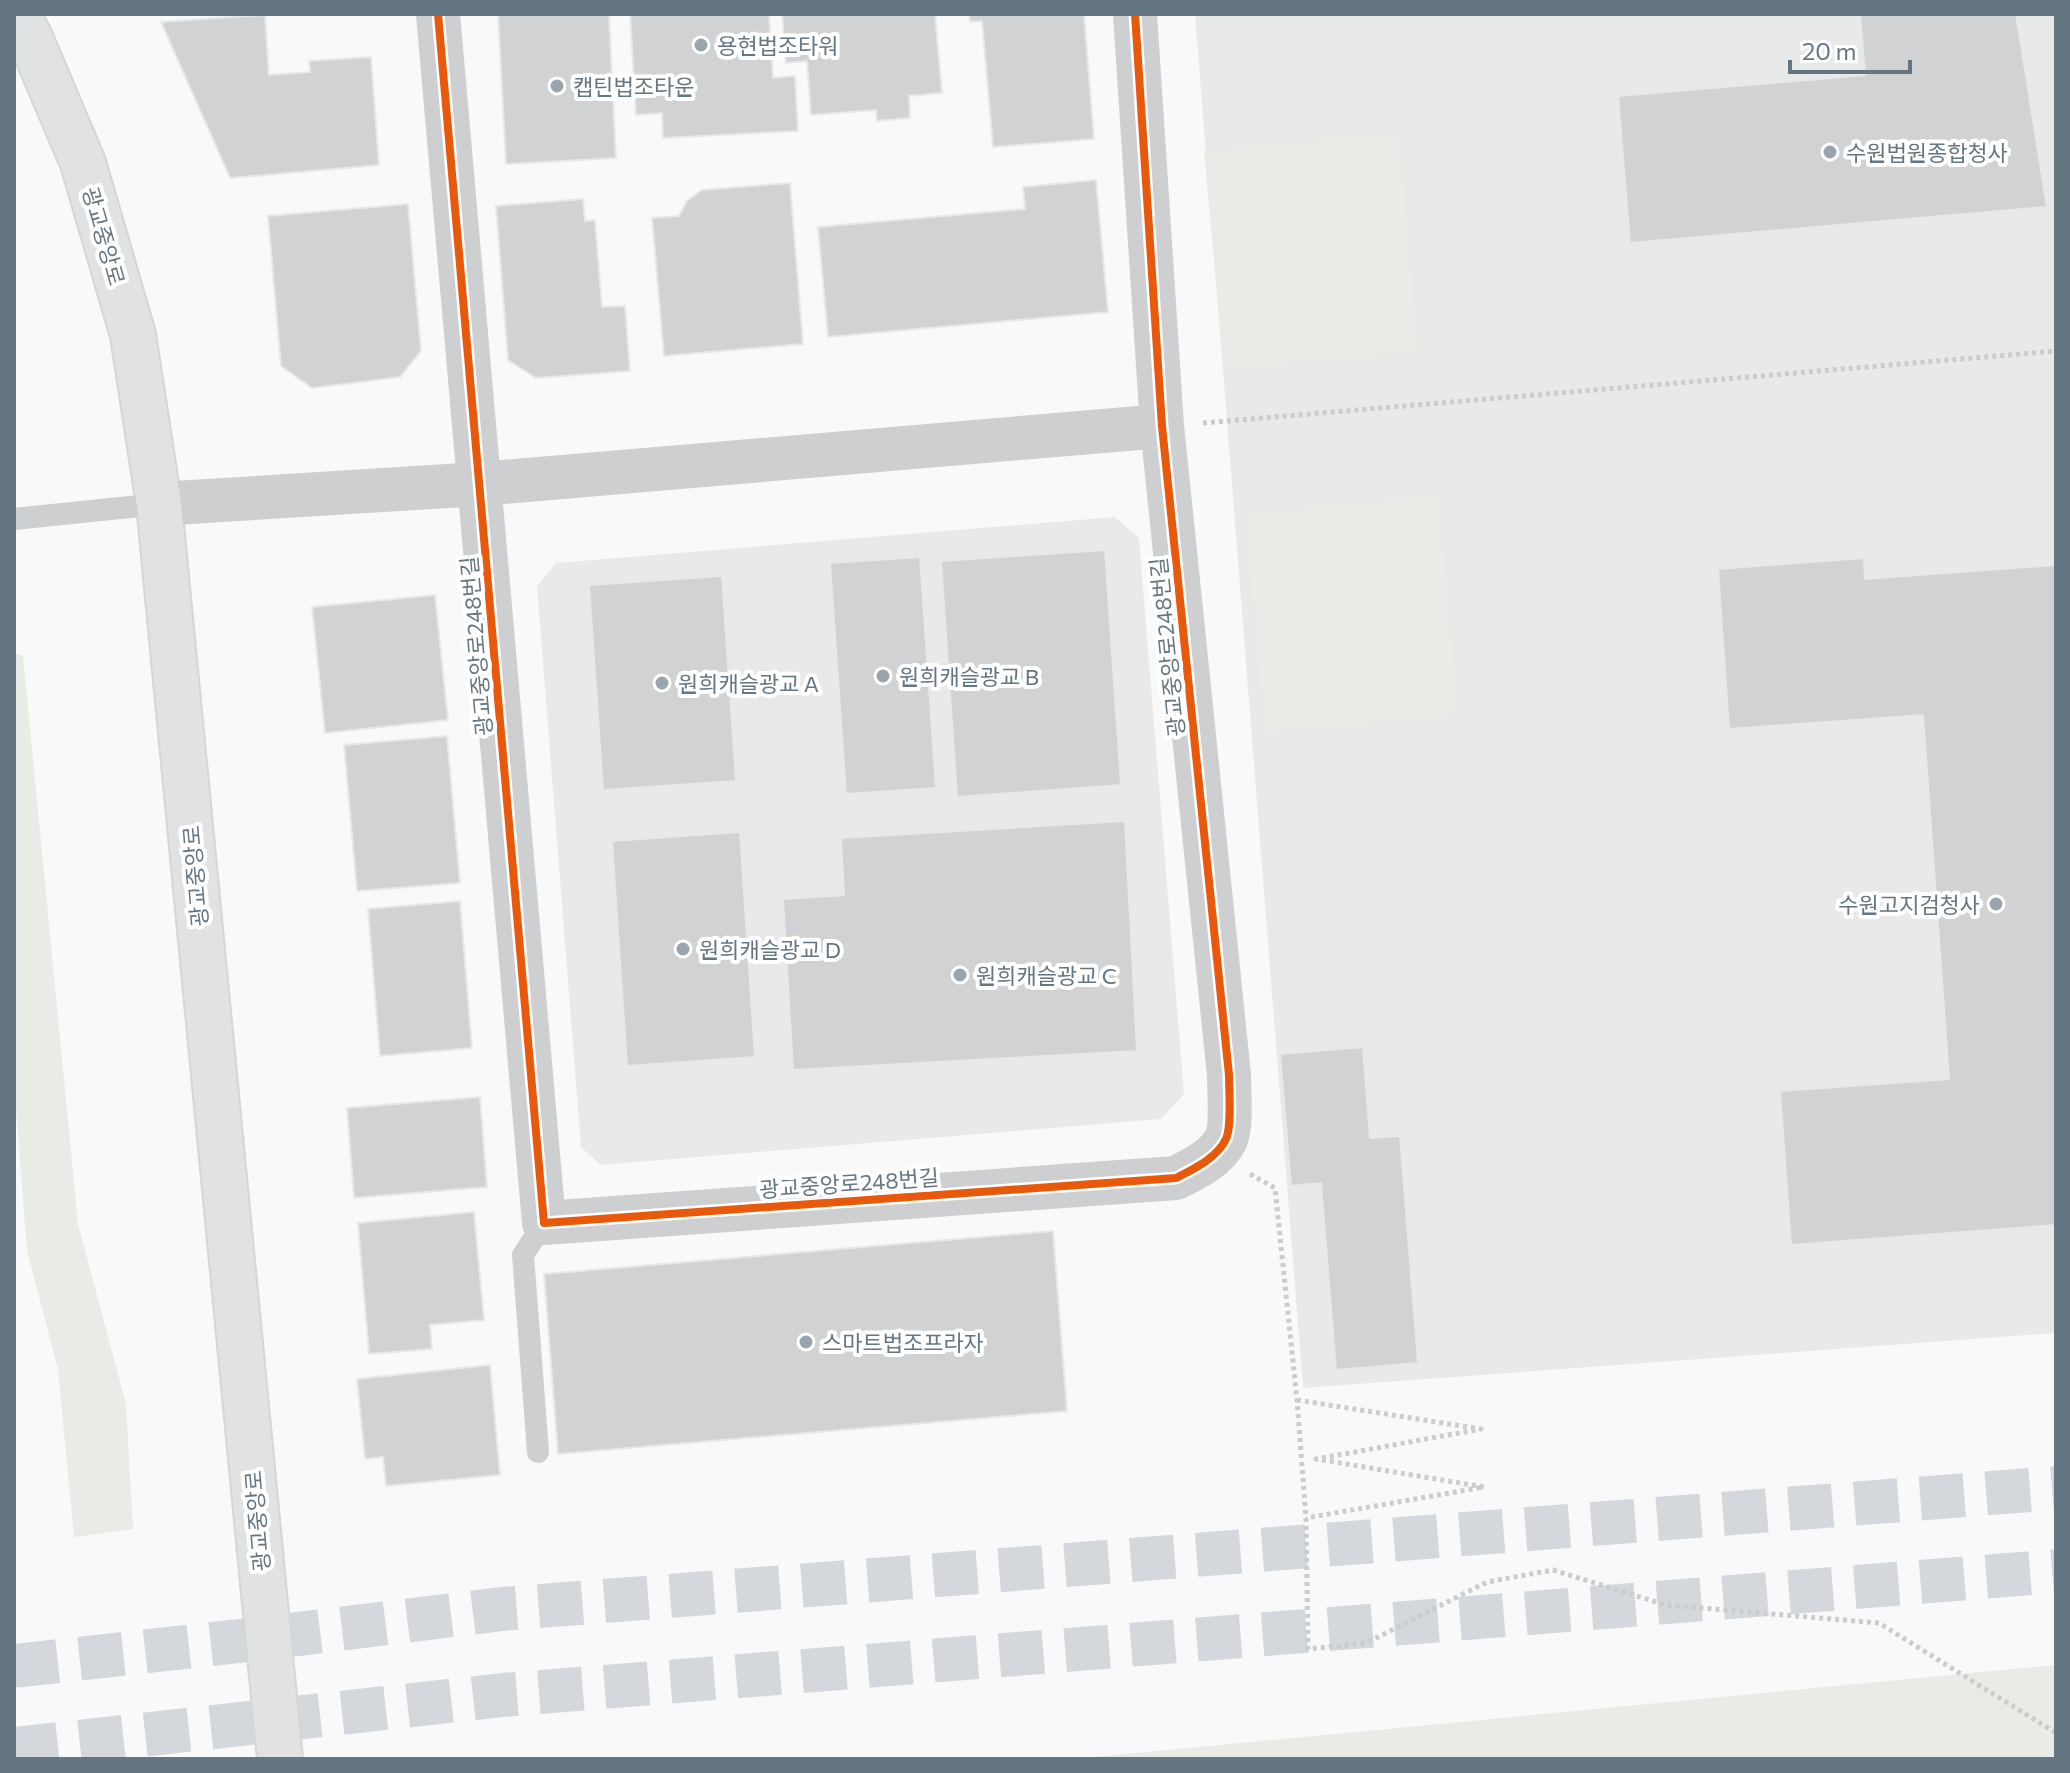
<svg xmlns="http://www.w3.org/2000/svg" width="2070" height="1773" font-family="Commissioner,'Noto Sans KR',sans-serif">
<rect width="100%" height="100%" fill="#f9f9f9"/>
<!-- built -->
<path fill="#e8e9e9" d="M1195 14H2056V1333L1303 1388Z
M1115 517 1139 538 1184 1094 1161 1119 601 1165 581 1147 537 586 556 563Z"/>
<!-- green -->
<path fill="#e8ebe6" d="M1399 132 1419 352 1224 370 1204 151Z
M1439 495 1459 715 1264 733 1244 514Z
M14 653 23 656 78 1224 126 1404 133 1529 74 1537 58 1369 27 1251 14 1082Z
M2056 1665V1759H1073Z"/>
<!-- building -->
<path fill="#d0d2d3" stroke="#e8e8e8" stroke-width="2" d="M498 14H609L616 158 506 164Z
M630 14H769L773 78 795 76 798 131 663 138 662 113 636 115Z
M782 14H935L942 93 909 96 910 118 877 121 876 110 811 115 807 61 786 63Z
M969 14H1084L1094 139 993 147 982 21 970 22Z
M1860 14H2016L2047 207 1630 243 1618 96 1865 75Z
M265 15 269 75 310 72 309 61 371 57 379 165 230 178 161 22Z
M1096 180 1108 312 828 337 818 227 1025 209 1023 187Z
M790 183 803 344 664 356 652 218 679 216 687 201 702 190Z
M583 199 585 221 595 220 602 307 625 306 630 371 536 378 508 360 496 206Z
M408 204 421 351 400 377 312 388 281 366 268 216Z
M1105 550 1121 785 957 797 941 561Z
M920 557 936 788 846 794 830 563Z
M1864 558 1865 579 2056 565V1225L1791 1245 1780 1091 1949 1079 1923 715 1729 729 1718 569Z
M722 576 736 781 603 790 589 585Z
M435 595 448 720 325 733 312 607Z
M447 736 460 883 357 891 344 745Z
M1125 821 1137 1051 793 1070 783 899 844 895 841 838Z
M740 832 755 1057 627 1066 612 841Z
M460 901 472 1048 380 1056 368 909Z
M1363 1047 1370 1138 1400 1136 1418 1363 1336 1370 1321 1183 1291 1186 1280 1054Z
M480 1097 487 1187 354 1198 347 1108Z
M474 1212 484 1320 430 1325 432 1349 369 1354 358 1223Z
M1053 1231 1067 1411 558 1454 544 1274Z
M490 1365 500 1475 386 1486 383 1457 365 1459 357 1379Z"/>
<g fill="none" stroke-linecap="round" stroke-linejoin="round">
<!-- motorway-tunnel -->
<path stroke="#d4d8dc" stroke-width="44" stroke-dasharray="44 22" stroke-linecap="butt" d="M14 1666 249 1640 502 1609 2056 1488
M14 1749 503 1695 2056 1571"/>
<defs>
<path id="secondary" d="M17 14 30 38 83 163 133 335 159 504 280 1759"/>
</defs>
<!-- secondary casing -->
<use href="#secondary" stroke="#d5d6d7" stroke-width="48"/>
<!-- path -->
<path stroke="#cbcccd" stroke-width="5" stroke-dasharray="4 4" stroke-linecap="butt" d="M1203 423 2056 351
M1250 1174 1275 1188 1297 1400 1306 1518 1308 1649 1366 1643 1487 1582 1553 1570 1666 1605 1879 1623 2056 1733
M1297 1400 1481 1429 1316 1459 1484 1487 1306 1518"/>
<!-- service -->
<path stroke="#cecfd0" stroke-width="22" d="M14 519 159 504
M538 1452 523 1255 544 1223"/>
<!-- minor -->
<path stroke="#cecfd0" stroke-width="44" d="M438 14 544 1223 1176 1178C1194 1169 1217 1158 1226 1139 1232 1126 1229 1091 1229 1075L1162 426 1135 14
M159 504 480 484 1162 426"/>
<!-- secondary -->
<use href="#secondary" stroke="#e1e2e2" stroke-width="44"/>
<defs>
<path id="cycleway" d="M438 14 544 1223 1176 1178C1194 1169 1217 1158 1226 1139 1232 1126 1229 1091 1229 1075L1162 426 1135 14"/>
</defs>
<!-- cycleway casing -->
<use href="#cycleway" stroke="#fff" stroke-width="13"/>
<!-- cycleway -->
<use href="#cycleway" stroke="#e8590c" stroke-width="8"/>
</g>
<!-- markers -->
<g fill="#99a4ac" stroke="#fff" stroke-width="3">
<circle cx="701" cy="45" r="8"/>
<circle cx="557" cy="86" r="8"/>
<circle cx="1830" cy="152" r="8"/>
<circle cx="883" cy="676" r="8"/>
<circle cx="662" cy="683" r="8"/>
<circle cx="1996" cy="904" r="8"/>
<circle cx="683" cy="949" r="8"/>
<circle cx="960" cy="975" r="8"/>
<circle cx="806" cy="1342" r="8"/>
</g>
<g text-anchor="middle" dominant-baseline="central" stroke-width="8" stroke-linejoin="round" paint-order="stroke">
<!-- poi labels -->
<g font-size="22" fill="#657683" stroke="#fff" text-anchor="start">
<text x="717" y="45">용현법조타워</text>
<text x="573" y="86">캡틴법조타운</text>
<text x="1846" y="152">수원법원종합청사</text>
<text x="899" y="676">원희캐슬광교 B</text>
<text x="678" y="683">원희캐슬광교 A</text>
<text x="1980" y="904" text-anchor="end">수원고지검청사</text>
<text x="699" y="949">원희캐슬광교 D</text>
<text x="976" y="975">원희캐슬광교 C</text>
<text x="822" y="1342">스마트법조프라자</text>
</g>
<!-- street labels -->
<g font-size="22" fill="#657683" stroke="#fff">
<text transform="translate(104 236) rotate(74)">광교중앙로</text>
<text transform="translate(476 646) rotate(-95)">광교중앙로248번길</text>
<text transform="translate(1167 647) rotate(-96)">광교중앙로248번길</text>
<text transform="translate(195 876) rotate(-95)">광교중앙로</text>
<text transform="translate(849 1183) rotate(-4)">광교중앙로248번길</text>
<text transform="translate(257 1521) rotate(-95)">광교중앙로</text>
</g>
</g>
<!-- border -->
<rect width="2070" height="1773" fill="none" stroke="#657683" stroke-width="32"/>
<!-- scale -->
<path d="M1790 60v12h120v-12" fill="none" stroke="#657683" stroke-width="4"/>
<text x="1802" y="60" font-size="24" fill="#657683" stroke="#ffffff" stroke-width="6" paint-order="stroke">20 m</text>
</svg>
